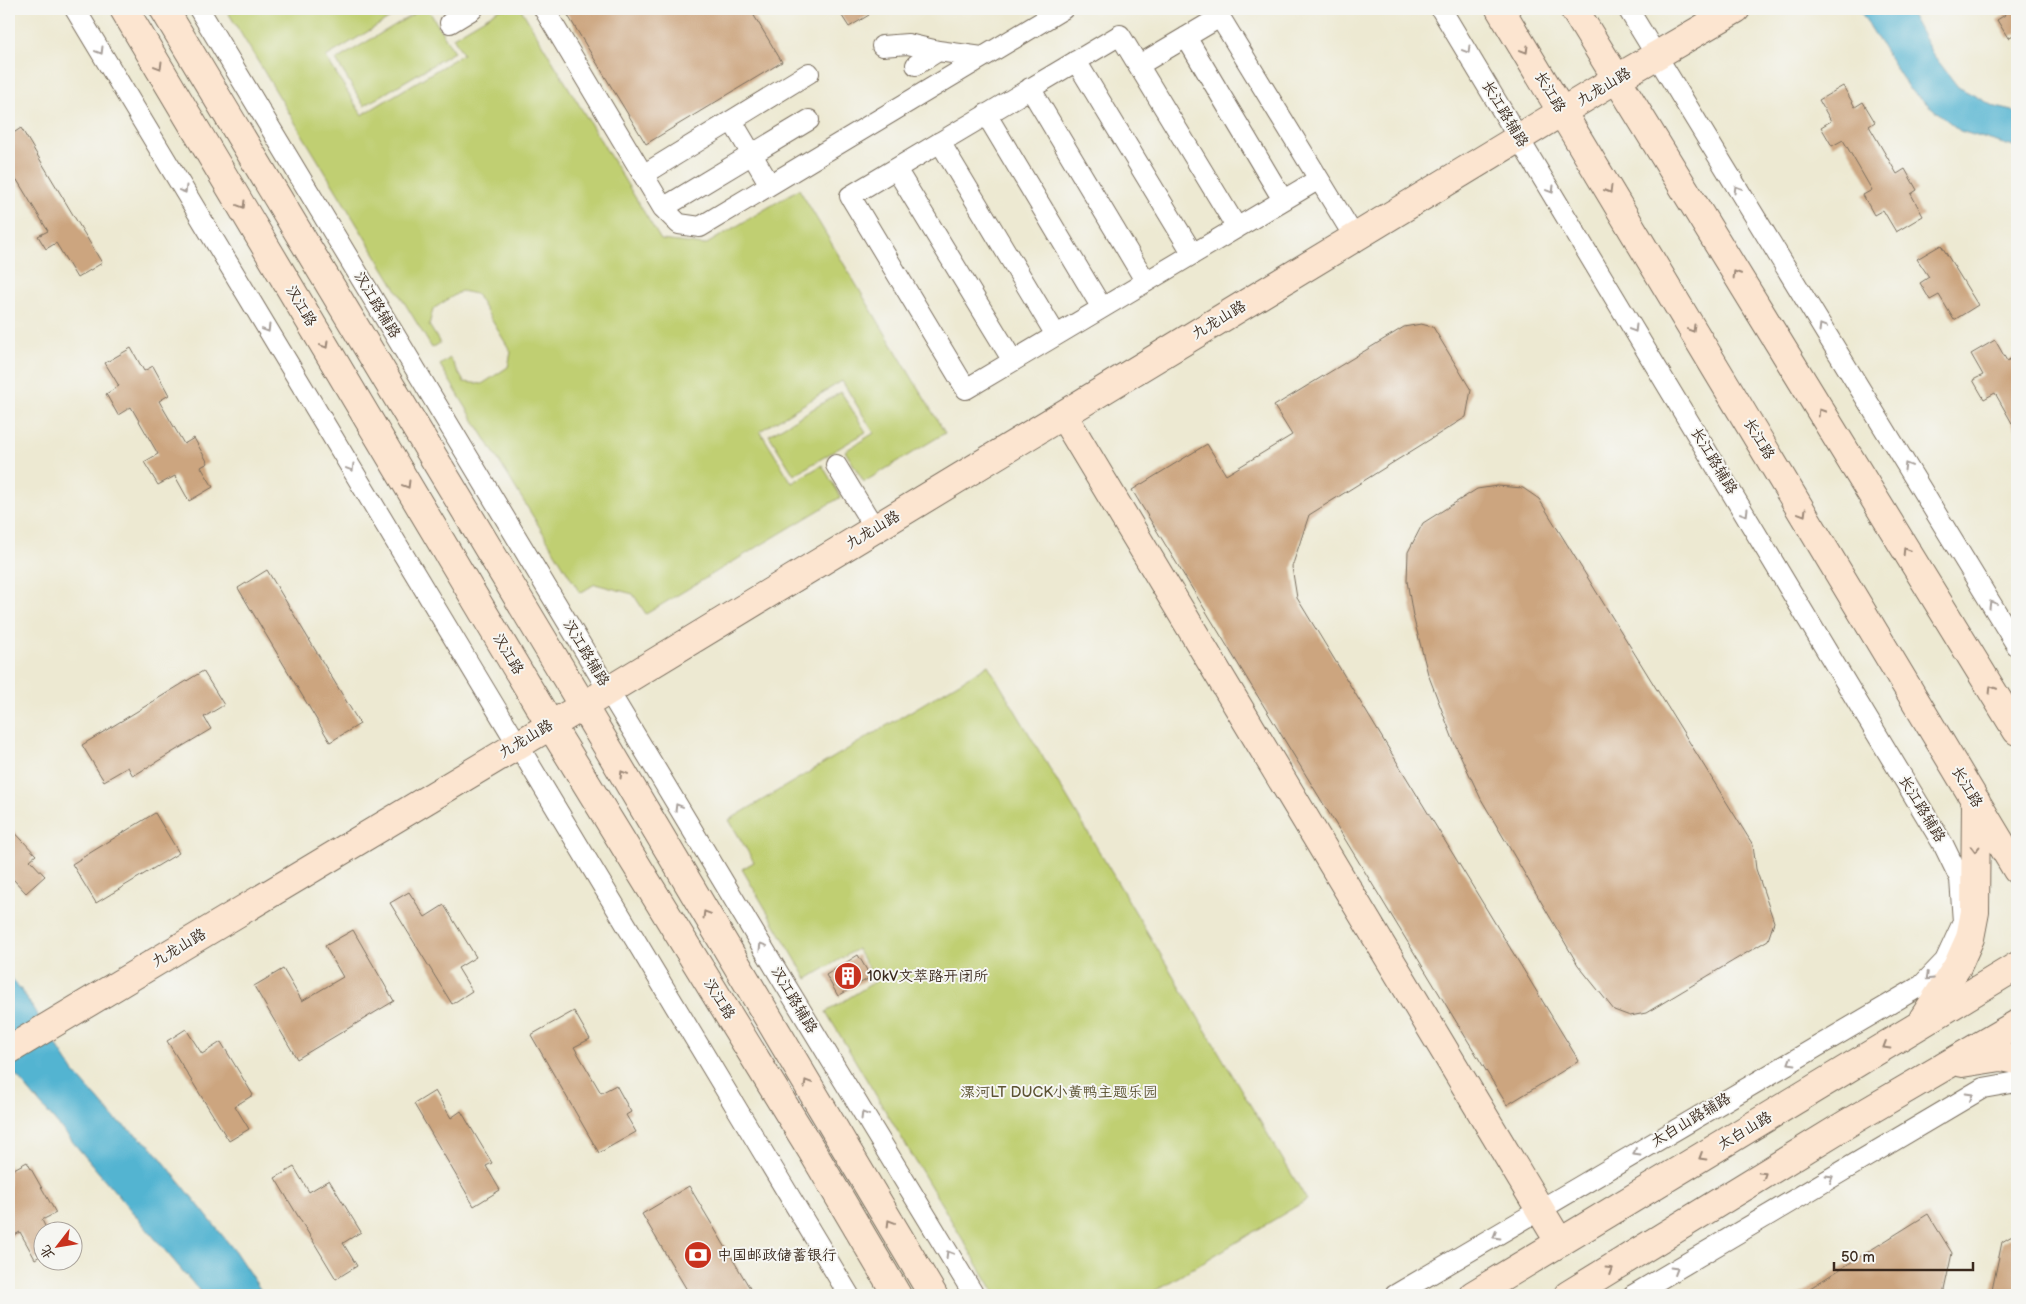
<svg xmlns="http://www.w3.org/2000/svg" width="2026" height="1304" font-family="'Balsamiq Sans','LXGW WenKai TC',sans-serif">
<rect width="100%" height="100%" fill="#f6f6f2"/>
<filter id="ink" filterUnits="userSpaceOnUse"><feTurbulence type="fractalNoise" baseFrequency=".02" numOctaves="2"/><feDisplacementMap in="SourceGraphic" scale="10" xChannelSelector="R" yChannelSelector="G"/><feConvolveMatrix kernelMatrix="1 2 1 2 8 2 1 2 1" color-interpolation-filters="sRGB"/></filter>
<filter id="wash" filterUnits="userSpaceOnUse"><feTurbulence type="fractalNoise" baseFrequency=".0096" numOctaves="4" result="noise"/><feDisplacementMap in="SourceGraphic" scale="20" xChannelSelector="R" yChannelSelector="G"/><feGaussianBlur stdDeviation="1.12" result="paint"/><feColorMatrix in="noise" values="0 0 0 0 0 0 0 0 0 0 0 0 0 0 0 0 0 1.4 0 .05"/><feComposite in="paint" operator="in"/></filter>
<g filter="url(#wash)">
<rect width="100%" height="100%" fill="#ede9d2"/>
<!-- green -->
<path fill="#c0cf72" stroke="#7e7c48" d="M226 9H405L326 57 362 115 463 54 453 37 500 9H521L661 240 705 245 799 189 945 433 864 482 845 451 874 433 842 381 760 431 792 483 822 465 841 497 646 614 633 594 595 584 580 593 440 365 450 358 464 382 482 384 508 367 511 352 476 294 461 291 433 309 429 325 440 343 432 348Z
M422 9H428L454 52 364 106 336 60Z
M841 392 866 432 794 475 769 435Z
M988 665 1307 1200 1148 1295H996L826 1012 876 981 857 949 807 979 742 869 754 862 729 820Z"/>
<!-- water -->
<path fill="#52b4d1" stroke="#466f78" d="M1859 9H1908L1932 53 1958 87 1996 107 2017 112V148L1960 131 1909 89Z
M9 975 22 991 73 1071 115 1119 152 1147 234 1250 264 1295H203L9 1067Z"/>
<g id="blocks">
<!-- building -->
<path fill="#cca57f" d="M564 9H750L782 62 646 144Z
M847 9H866L869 15 849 27 840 13Z
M2001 9H2017V33L2008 38 1997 20 2005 15Z
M1843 86 1855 107 1863 102 1875 122 1869 126 1897 174 1905 169 1917 190 1911 194 1923 216 1896 232 1883 210 1874 215 1863 195 1872 190 1843 140 1832 146 1821 127 1831 121 1819 100Z
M21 128 102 263 77 278 56 243 46 249 38 236 48 231 17 180 9 185V169L12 167 9 162V136Z
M1941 245 1978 305 1954 320 1939 295 1930 300 1920 283 1929 277 1917 259Z
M1421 324 1433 327 1471 390 1466 417 1309 515 1292 567 1297 598 1579 1061 1507 1105 1132 490 1207 444 1226 475 1292 435 1274 406 1404 327Z
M1995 340 2007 361 2015 356 2017 359V432L1995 393 1984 399 1973 380 1983 375 1971 354Z
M131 348 144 371 153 366 169 395 159 401 184 444 194 438 208 463 201 467 213 487 189 501 175 476 158 485 144 462 158 454 131 407 118 415 106 394 119 386 105 363Z
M1497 486 1523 488 1539 499 1753 845 1756 869 1774 922 1768 940 1646 1013 1630 1016 1614 1010 1578 965 1481 799 1454 742 1428 674 1413 616 1407 581 1408 552 1423 523 1477 489Z
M267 570 360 724 330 742 238 588Z
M203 671 224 705 204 717 211 729 133 776 128 767 104 781 82 745Z
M155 813 179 853 96 903 72 864Z
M9 826 36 855 30 860 45 876 26 893 12 878 9 881Z
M409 892 425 917 444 905 476 957 458 968 472 991 452 1004 390 903Z
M353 930 394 1001 297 1059 254 986 283 969 302 1001 343 977 325 946Z
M858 955 871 977 838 996 826 975Z
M574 1011 590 1039 574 1047 601 1093 616 1085 631 1112 626 1115 636 1132 599 1153 531 1035Z
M186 1029 202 1054 221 1042 253 1095 235 1106 249 1129 229 1141 167 1041Z
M435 1091 451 1118 461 1111 492 1163 486 1166 500 1190 474 1206 414 1104Z
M27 1162 56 1213 42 1220 48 1232H42V1255L35 1259 20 1232 9 1238V1165L12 1170Z
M294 1167 309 1192 329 1180 361 1232 343 1243 357 1266 336 1279 275 1178Z
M689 1186 754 1295H690L642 1214Z
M1928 1214 1952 1253 1943 1295H1799Z
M2017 1233V1295H1991L2002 1242Z"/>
</g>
</g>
<g filter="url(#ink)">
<use href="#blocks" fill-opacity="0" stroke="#796d5d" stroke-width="1"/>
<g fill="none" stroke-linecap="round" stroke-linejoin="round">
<defs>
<path id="street" d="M75 9 849 1295
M199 9 783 981 974 1295
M544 9 663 208 679 224 700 227 1063 9
M1215 9 1355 238
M1628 9 2017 646
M450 23 473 9
M1186 37 1283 200
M882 46 908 44 938 51
M1076 61 1193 254
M916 65 938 51 982 57
M1139 65 1220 17
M1030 88 1146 282
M986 114 1102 308
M732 121 770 185
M940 142 1056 335
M896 169 1013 361
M643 175 809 73
M663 208 809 120
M1237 228 1120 35 850 196 966 389C1083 319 1201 250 1319 179
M836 465 875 529
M1395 1295 1922 985 1945 961 1963 922 1960 879 1944 846 1441 9
M1633 1295 1983 1088 2017 1082"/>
<path id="secondary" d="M124 9 548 721 812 1151 897 1295
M164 9 583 706 933 1295
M1500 9 2017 870
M1574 9 2017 731
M1063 415 1560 1243
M1923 1019 1957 967 1970 938 1975 912 1976 801
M9 1050 583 706 1616 79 1736 9
M1962 1063 2001 1057 2017 1060
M1473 1295 2017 966
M1568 1295 1848 1123 2017 1024"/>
</defs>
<!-- street casing -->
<use href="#street" stroke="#796d5d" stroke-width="22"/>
<!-- secondary casing -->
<use href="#secondary" stroke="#796d5d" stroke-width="30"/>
<!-- street -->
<use href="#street" stroke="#fff" stroke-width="20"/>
<!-- secondary -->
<use href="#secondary" stroke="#fce5d0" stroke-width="28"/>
</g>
<!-- one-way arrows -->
<defs><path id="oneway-chevron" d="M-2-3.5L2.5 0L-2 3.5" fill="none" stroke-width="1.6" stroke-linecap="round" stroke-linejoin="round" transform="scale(1.25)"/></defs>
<g stroke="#a79f9a">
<use href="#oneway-chevron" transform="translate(1467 50) rotate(59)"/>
<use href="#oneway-chevron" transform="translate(100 51) rotate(59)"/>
<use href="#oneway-chevron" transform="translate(1737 189) rotate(-121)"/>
<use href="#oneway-chevron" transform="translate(184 190) rotate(59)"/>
<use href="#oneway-chevron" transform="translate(1551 190) rotate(59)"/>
<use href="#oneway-chevron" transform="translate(1822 327) rotate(-121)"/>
<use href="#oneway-chevron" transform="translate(267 329) rotate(59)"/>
<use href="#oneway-chevron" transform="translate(1634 329) rotate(59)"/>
<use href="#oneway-chevron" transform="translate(1907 466) rotate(-121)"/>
<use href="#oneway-chevron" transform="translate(351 468) rotate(59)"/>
<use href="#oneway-chevron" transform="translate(1745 513) rotate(59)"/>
<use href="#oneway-chevron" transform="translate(1992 604) rotate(-121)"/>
<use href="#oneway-chevron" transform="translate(678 807) rotate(-121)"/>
<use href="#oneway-chevron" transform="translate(762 946) rotate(-121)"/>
<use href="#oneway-chevron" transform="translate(1929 977) rotate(136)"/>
<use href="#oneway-chevron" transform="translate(1791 1062) rotate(149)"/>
<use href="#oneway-chevron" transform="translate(1970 1096) rotate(-30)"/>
<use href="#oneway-chevron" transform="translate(864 1115) rotate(-121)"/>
<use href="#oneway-chevron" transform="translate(1636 1153) rotate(149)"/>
<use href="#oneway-chevron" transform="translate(1830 1178) rotate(-31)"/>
<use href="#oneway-chevron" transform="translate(1496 1236) rotate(149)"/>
<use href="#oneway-chevron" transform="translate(949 1254) rotate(-121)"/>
<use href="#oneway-chevron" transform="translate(1675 1270) rotate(-31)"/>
</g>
<g stroke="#9c8877">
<use href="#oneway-chevron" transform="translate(1525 50) rotate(59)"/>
<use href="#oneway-chevron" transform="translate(159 66) rotate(59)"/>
<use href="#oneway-chevron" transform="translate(1609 190) rotate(59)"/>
<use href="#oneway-chevron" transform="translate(242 205) rotate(59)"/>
<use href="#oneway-chevron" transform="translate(1736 274) rotate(-122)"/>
<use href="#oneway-chevron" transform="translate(1692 329) rotate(59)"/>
<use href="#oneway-chevron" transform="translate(325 345) rotate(59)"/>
<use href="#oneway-chevron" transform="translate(1821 412) rotate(-122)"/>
<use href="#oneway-chevron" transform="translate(407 485) rotate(59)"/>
<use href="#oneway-chevron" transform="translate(1803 513) rotate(59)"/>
<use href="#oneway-chevron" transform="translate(1906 551) rotate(-122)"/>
<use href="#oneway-chevron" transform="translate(1992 689) rotate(-122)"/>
<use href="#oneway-chevron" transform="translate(623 774) rotate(-121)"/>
<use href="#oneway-chevron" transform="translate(1975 849) rotate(91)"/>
<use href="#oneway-chevron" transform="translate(706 914) rotate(-121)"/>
<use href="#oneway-chevron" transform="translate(1886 1046) rotate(149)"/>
<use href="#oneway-chevron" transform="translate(807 1083) rotate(-121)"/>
<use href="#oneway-chevron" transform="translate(1702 1157) rotate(149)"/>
<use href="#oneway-chevron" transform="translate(1763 1175) rotate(-32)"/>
<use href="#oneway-chevron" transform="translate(890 1223) rotate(-121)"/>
<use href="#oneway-chevron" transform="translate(1610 1270) rotate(-32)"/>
</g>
</g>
<!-- icons -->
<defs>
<symbol id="building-disc" viewBox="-11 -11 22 22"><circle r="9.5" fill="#c8321e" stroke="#f6f6f2"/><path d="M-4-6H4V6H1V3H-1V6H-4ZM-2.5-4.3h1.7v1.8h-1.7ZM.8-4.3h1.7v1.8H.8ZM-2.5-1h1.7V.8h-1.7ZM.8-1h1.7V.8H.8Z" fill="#fff"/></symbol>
<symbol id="bank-disc" viewBox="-11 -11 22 22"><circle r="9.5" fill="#c8321e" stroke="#f6f6f2"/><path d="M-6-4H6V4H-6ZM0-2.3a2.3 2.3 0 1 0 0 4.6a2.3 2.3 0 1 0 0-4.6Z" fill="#fff"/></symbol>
</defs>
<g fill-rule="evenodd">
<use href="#building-disc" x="832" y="960" width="32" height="32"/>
<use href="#bank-disc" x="682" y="1239" width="32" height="32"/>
</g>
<g text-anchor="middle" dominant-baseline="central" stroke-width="4" stroke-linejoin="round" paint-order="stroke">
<!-- street labels -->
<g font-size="15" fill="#3b2a1e" stroke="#f6f6f2">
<text transform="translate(1604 87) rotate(-31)">九龙山路</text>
<text transform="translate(1550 92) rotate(59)">长江路</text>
<text transform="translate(1505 114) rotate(59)">长江路辅路</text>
<text transform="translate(377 305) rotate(59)">汉江路辅路</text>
<text transform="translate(301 306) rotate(59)">汉江路</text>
<text transform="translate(1219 320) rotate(-31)">九龙山路</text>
<text transform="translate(1759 439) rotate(59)">长江路</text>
<text transform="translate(1714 461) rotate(59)">长江路辅路</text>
<text transform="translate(873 530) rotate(-31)">九龙山路</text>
<text transform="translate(586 653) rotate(59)">汉江路辅路</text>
<text transform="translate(508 654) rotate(59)">汉江路</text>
<text transform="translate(526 739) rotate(-31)">九龙山路</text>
<text transform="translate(1967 787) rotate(59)">长江路</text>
<text transform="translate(1922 809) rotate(59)">长江路辅路</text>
<text transform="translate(179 948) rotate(-31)">九龙山路</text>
<text transform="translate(719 999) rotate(58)">汉江路</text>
<text transform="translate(794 1000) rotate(59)">汉江路辅路</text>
<text transform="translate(1691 1120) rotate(-31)">太白山路辅路</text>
<text transform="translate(1745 1131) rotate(-31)">太白山路</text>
</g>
<!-- poi labels -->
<g font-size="15" fill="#3b2a1e" stroke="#f6f6f2" text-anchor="start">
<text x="867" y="976">10kV文萃路开闭所</text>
<text x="717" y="1255">中国邮政储蓄银行</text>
</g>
<!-- park labels -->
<g font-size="15" fill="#5c5333" stroke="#f6f6f2">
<text x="1059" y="1092">漯河LT DUCK小黄鸭主题乐园</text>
</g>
</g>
<!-- margin -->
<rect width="2026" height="1304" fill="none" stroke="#f6f6f2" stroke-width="30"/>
<!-- north arrow -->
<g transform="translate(58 1246) rotate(239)"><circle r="24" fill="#f6f6f2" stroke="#aba49d"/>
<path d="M0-4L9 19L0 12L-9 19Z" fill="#c8321e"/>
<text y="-8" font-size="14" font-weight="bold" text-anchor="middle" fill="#3b2a1e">北</text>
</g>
<!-- scale -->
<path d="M1834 1262v8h139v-8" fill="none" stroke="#3b2a1e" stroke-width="2.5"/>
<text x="1841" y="1262" font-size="15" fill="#3b2a1e" stroke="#f6f6f2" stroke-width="4" paint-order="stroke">50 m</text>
</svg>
